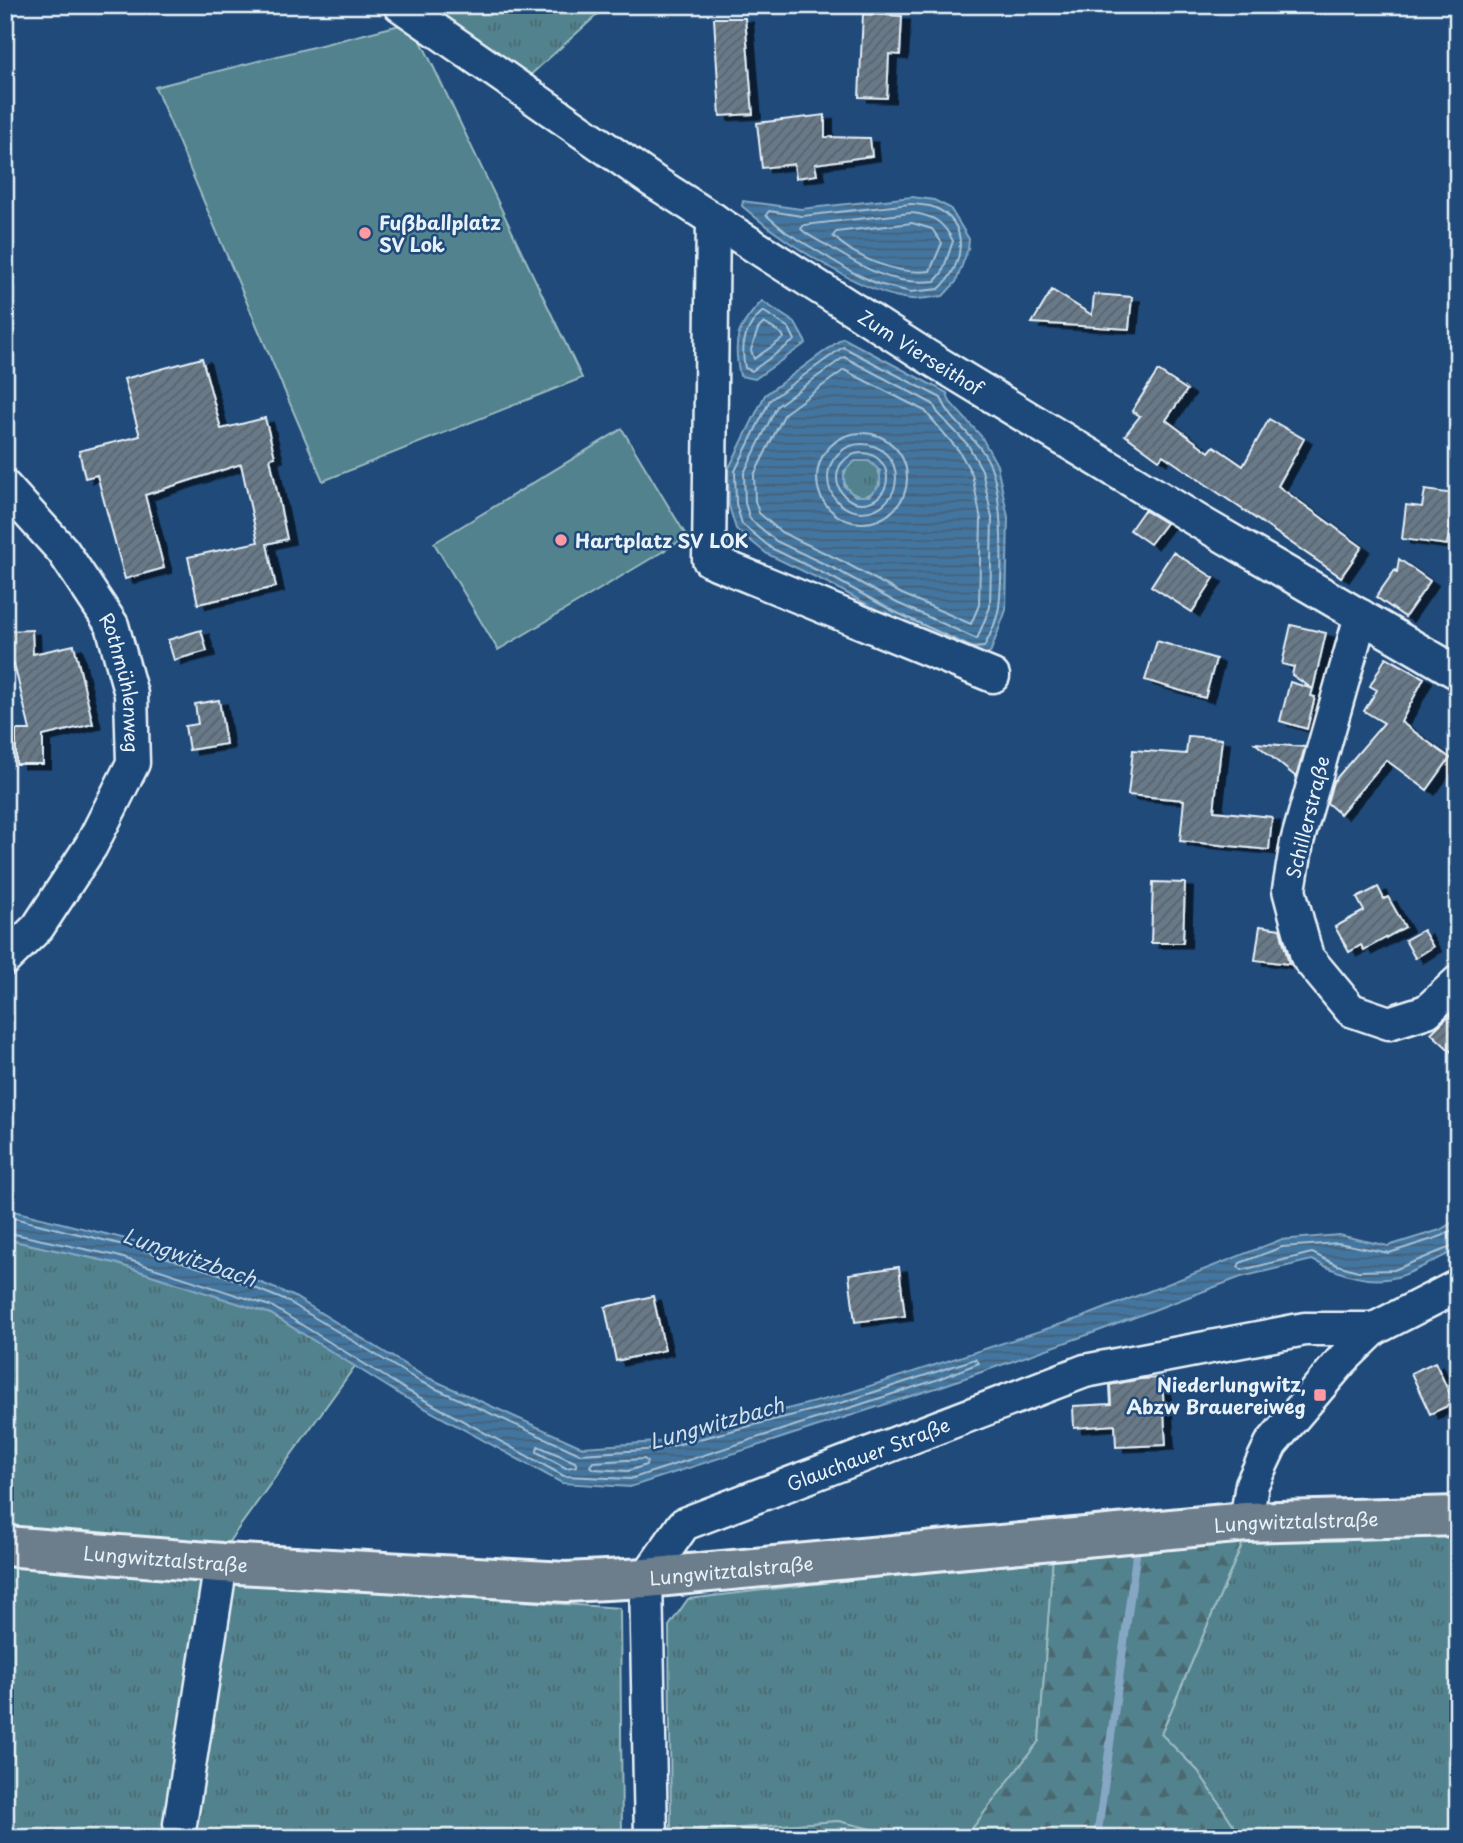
<svg xmlns="http://www.w3.org/2000/svg" width="1463" height="1843" font-family="'Playpen Sans',sans-serif">
<defs>
<pattern id="grass-tufts" width="24" height="20" patternUnits="userSpaceOnUse" patternTransform="scale(1.75)"><rect width="24" height="20" fill="#51828d"/><path d="M3 7l-1-3M5 7V3M7 7l1-3M15 17l-1-3M17 17v-4M19 17l1-3" fill="none" stroke="#4c686f"/></pattern>
<pattern id="forest-firs" width="22" height="20" patternUnits="userSpaceOnUse" patternTransform="scale(1.75)"><rect width="22" height="20" fill="#51828d"/><path d="M5 1l3.5 6h-7zM16 11l3.5 6h-7z" fill="#4c686f"/></pattern>
<pattern id="water-rules" width="6" height="5" patternUnits="userSpaceOnUse" patternTransform="scale(1.75)"><rect width="6" height="5" fill="#4376a0"/><path d="M0 2.5h6" fill="none" stroke="#445f75"/></pattern>
<pattern id="building-hatch" width="6" height="6" patternUnits="userSpaceOnUse" patternTransform="scale(1.75)"><rect width="6" height="6" fill="#687988"/><path d="M-1 1l2-2M0 6l6-6M5 7l2-2" fill="none" stroke="#59636c"/></pattern>
<filter id="shadow"><feDropShadow dx="8" dy="4.5" stdDeviation="0" flood-color="#0009"/></filter>
</defs>
<rect width="100%" height="100%" fill="#1f4a7a"/>
<filter id="ink" filterUnits="userSpaceOnUse"><feTurbulence type="fractalNoise" baseFrequency=".0143" numOctaves="2"/><feDisplacementMap in="SourceGraphic" scale="14" xChannelSelector="R" yChannelSelector="G"/><feConvolveMatrix kernelMatrix="1 2 1 2 8 2 1 2 1" color-interpolation-filters="sRGB"/></filter>
<g filter="url(#ink)">
<!-- grass -->
<path fill="url(#grass-tufts)" stroke="#9cbac2" stroke-width="2" d="M400 5H608L517 87Z
M844 478a18 18 0 1 1 36 0a18 18 0 1 1-36 0Z
M5 1239 115 1263 271 1314 355 1366 225 1547 5 1528Z
M1458 1535V1838H1242L1198 1771 1161 1734 1243 1542Z
M1053 1556 1039 1741 965 1838H907L838 1821 671 1833 669 1626 688 1599Z
M5 1566 620 1608 622 1838H5Z"/>
<!-- forest -->
<path fill="url(#forest-firs)" stroke="#9cbac2" stroke-width="2" d="M1243 1542 1161 1734 1198 1771 1242 1838H965L1039 1741 1053 1556Z
M838 1821 907 1838H677V1833Z"/>
<!-- garden -->
<path fill="#51828d" stroke="#9cbac2" stroke-width="2" d="M412 22 582 378 323 481 155 87Z
M622 429 687 537 498 650 434 543Z"/>
<!-- water -->
<path fill="url(#water-rules)" stroke="#85a7c3" stroke-width="2" fill-rule="evenodd" d="M912 197 934 200 950 208 969 239 968 249 956 282 943 296C933 297 921 300 911 299 863 295 778 238 742 206L743 201 801 209Z
M762 301 795 323 806 343 755 379 740 376C732 339 737 328 762 301Z
M843 338 947 393 950 402 981 436 997 465 1008 517 1006 610 990 653 973 655 890 617 830 584 767 554 736 529 729 506 728 470 765 395ZM855 461H869L880 471V485L869 496H855L844 486V471Z
M5 1209 138 1242 225 1268 293 1296 422 1375 582 1447 658 1442 842 1395 1083 1317 1280 1240 1339 1235 1388 1246 1440 1230 1458 1219V1249C1439 1258 1416 1272 1397 1277 1367 1285 1338 1273 1312 1260L1241 1277 1101 1330 939 1387 630 1487 562 1483 404 1397 271 1314 115 1263 5 1239Z"/>
<g fill="none" stroke-linecap="round" stroke-linejoin="round">
<!-- shore -->
<path stroke="#a6c0d5" stroke-width="2" d="M911 204C918 205 927 205 933 207 972 222 964 266 939 289L911 292 878 284 852 272 786 232 766 215 769 211 802 216Z
M911 213C932 215 943 221 953 241L942 273 935 281C892 286 863 268 828 246 819 241 808 236 801 229L804 225Z
M912 223 932 229 942 243 930 271C898 275 856 259 833 236L836 232Z
M763 311 789 328 795 340 752 371 745 368C740 345 745 327 763 311Z
M764 323 782 334 784 338 754 359 751 350 758 329Z
M843 347 941 398C952 424 980 439 991 467 1003 500 1003 571 999 607 997 619 990 636 984 647L973 648 893 611 833 578 771 548 742 524 736 504 735 471 770 400Z
M844 357 933 404 938 413 968 445 982 470 992 518 990 607 977 639 897 603 837 570 776 541 750 519 745 503 744 473 777 406Z
M844 370 925 411 959 451 972 474 981 520 979 605 971 624 902 594 842 561 781 532 759 513 755 501 754 475 785 413Z
M817 478a45 45 0 1 1 90 0a45 45 0 1 1-90 0Z
M828 478a34 34 0 1 1 68 0a34 34 0 1 1-68 0Z
M837 478a25 25 0 1 1 50 0a25 25 0 1 1-50 0Z
M5 1216 136 1248 223 1275 289 1302 419 1381 580 1454 660 1449 844 1402 975 1359 979 1363 936 1380 630 1479 564 1476 408 1391 273 1307 117 1256 5 1232
M1458 1227 1442 1236 1389 1253 1338 1243 1282 1247 1240 1263 1238 1267 1242 1270 1312 1253 1337 1265 1358 1271 1394 1270 1458 1244
M538 1446 575 1462 577 1466 566 1468 537 1452Z
M644 1459 647 1461 646 1465 628 1471 593 1469 590 1466 593 1462Z"/>
<!-- stream -->
<path stroke="#85a7c3" stroke-width="8" d="M1097 1838 1136 1556"/>
</g>
<!-- building -->
<path fill="url(#building-hatch)" stroke="#e8f1f8" stroke-width="2" filter="url(#shadow)" d="M863 14 902 16 900 55 889 54 887 98 859 97Z
M714 18H745L753 114 720 116Z
M825 115V137L870 138 872 156 815 164 817 175 796 178 794 164 762 168 757 123Z
M1052 290 1092 315 1094 294 1132 297 1129 329 1032 323Z
M202 358 221 429 265 418 275 457 270 458 287 539 267 544 276 587 198 604 188 557 258 542 241 464 145 495 164 568 125 579 97 475 85 478 79 451 140 436 124 379Z
M1158 371 1187 390 1166 420 1209 452 1214 446 1243 466 1269 419 1304 439 1278 486 1362 547 1341 577 1163 455 1159 460 1125 435 1140 416 1132 411Z
M1425 490 1455 494 1447 545 1402 539 1406 505 1422 507Z
M1144 510 1166 523 1150 544 1130 530Z
M1173 552 1214 578 1192 612 1151 586Z
M1399 559 1430 581 1405 617 1376 597 1395 570 1397 572Z
M1291 625 1326 633 1313 689 1292 675 1294 667 1282 664Z
M32 630 33 654 74 645 93 724 43 736V764H16V730H30L14 664H5V631Z
M201 630 207 651 174 660 168 640Z
M1157 641 1216 659 1205 698 1145 680Z
M1386 657 1424 678 1401 722 1450 758 1427 790 1386 760 1340 814 1327 803 1333 782 1384 723 1364 711 1377 690 1370 686Z
M1290 682 1313 689 1311 696 1315 697 1307 729 1280 721Z
M219 700 226 744 189 750 185 726 198 724 195 704Z
M1188 736 1222 739 1214 811 1272 817 1269 850 1180 841 1184 800 1128 795 1133 750 1186 754Z
M1255 743 1305 747 1296 777Z
M1153 882 1185 883 1183 943H1151Z
M1378 887 1384 899 1388 897 1405 927 1364 950 1361 945 1349 952 1335 927 1364 911 1357 898Z
M1260 926 1280 929 1289 964 1255 960Z
M1423 930 1433 947 1415 958 1405 940Z
M1458 1007V1058L1431 1033Z
M899 1267 905 1316 855 1322 849 1274Z
M653 1296 665 1350 616 1361 605 1307Z
M1435 1362 1454 1403 1430 1414 1411 1373Z
M1162 1378 1166 1445 1116 1447 1115 1425 1074 1428 1073 1406 1111 1404 1110 1385 1141 1379Z"/>
<g fill="none" stroke-linecap="round" stroke-linejoin="round">
<defs>
<g id="minor">
<path id="s1" d="M400 5 653 181 928 357 1203 524 1458 673"/>
<path d="M713 219 709 560 993 676"/>
<path id="s2" d="M5 487 63 551 112 625 131 694 133 763 91 846 38 927 5 959"/>
<path d="M1361 616 1297 842 1289 890 1298 924 1307 957 1351 1010 1389 1023 1427 1011 1458 982"/>
<path d="M1246 1522 1252 1484 1271 1444 1343 1359 1374 1329 1458 1286"/>
<path d="M180 1824 221 1563"/>
<path id="s3" d="M651 1838 646 1578 684 1524 1085 1371 1305 1329H1374"/>
</g>
<g id="major">
<path id="s4" d="M5 1546 221 1563 566 1582 646 1578 1246 1522 1458 1516"/>
</g>
</defs>
<!-- minor casing -->
<use href="#minor" stroke="#e8f1f8" stroke-width="37"/>
<!-- major casing -->
<use href="#major" stroke="#e8f1f8" stroke-width="44"/>
<!-- minor -->
<use href="#minor" stroke="#1f4a7a" stroke-width="32"/>
<!-- major -->
<use href="#major" stroke="#6c7d8c" stroke-width="38"/>
</g>
</g>
<!-- markers -->
<g fill="#ff9aa2" stroke="#1f4a7a" stroke-width="2.5">
<circle cx="365" cy="233" r="7"/>
<circle cx="561" cy="540" r="7"/>
<rect x="1313" y="1388" width="14" height="14" rx="3.5"/>
</g>
<g text-anchor="middle" dominant-baseline="central" stroke-width="5" stroke-linejoin="round" paint-order="stroke">
<!-- poi labels -->
<g font-size="19" font-weight="bold" fill="#e8f1f8" stroke="#1f4a7a" text-anchor="start">
<text x="379" y="222">Fußballplatz<tspan x="379" dy="22">SV Lok</tspan></text>
<text x="575" y="540">Hartplatz SV LOK</text>
<text x="1306" y="1384" text-anchor="end">Niederlungwitz,<tspan x="1306" dy="22">Abzw Brauereiweg</tspan></text>
</g>
<!-- street labels -->
<g font-size="19" fill="#e8f1f8" stroke="#1f4a7a">
<text stroke="none"><textPath href="#s1" startOffset="626">Zum Vierseithof</textPath></text>
<text stroke="none"><textPath href="#s2" startOffset="234">Rothmühlenweg</textPath></text>
<text transform="translate(1307 817) rotate(-76)">Schillerstraße</text>
<text stroke="none"><textPath href="#s3" startOffset="523">Glauchauer Straße</textPath></text>
<text stroke="none"><textPath href="#s4" startOffset="1295">Lungwitztalstraße</textPath></text>
<text stroke="none"><textPath href="#s4" startOffset="161">Lungwitztalstraße</textPath></text>
<text stroke="none"><textPath href="#s4" startOffset="728">Lungwitztalstraße</textPath></text>
</g>
<!-- water labels -->
<g font-size="21" font-style="italic" fill="#cfdfeb" stroke="#1f4a7a">
<text transform="translate(190 1256) rotate(19)">Lungwitzbach</text>
<text transform="translate(716 1422) rotate(-16)">Lungwitzbach</text>
</g>
</g>
<!-- margin -->
<rect width="1463" height="1843" fill="none" stroke="#1f4a7a" stroke-width="28"/>
<rect x="14" y="14" width="1435" height="1815" fill="none" stroke="#e8f1f8" stroke-width="2.5" filter="url(#ink)"/>
</svg>
